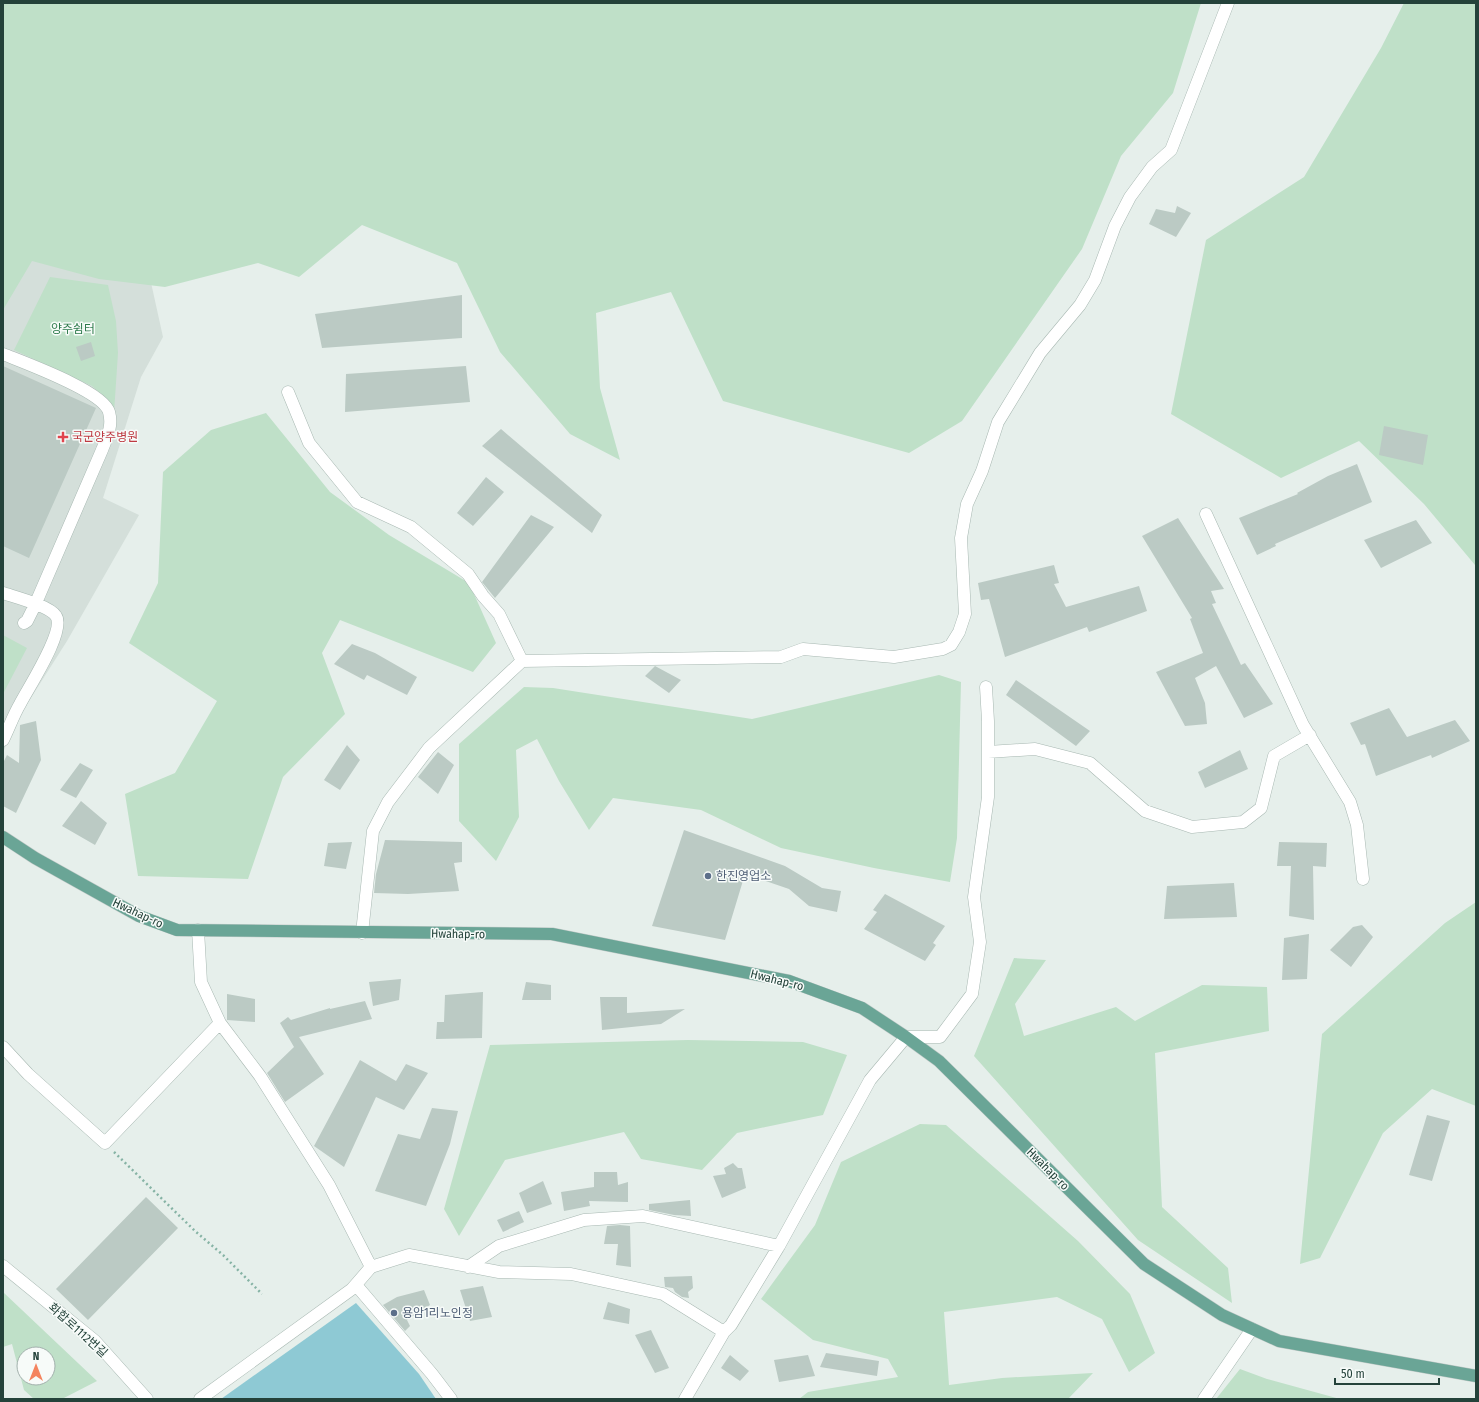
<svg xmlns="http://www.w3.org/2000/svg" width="1479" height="1402" font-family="'Fira Sans Condensed','Noto Sans KR',sans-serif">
<rect width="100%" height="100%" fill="#e6efeb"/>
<!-- built -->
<path fill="#d4dfda" d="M3 3 137 219 163 337 141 377 103 498 139 515 67 641 20 715 3 752Z"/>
<!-- green -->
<path fill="#bfe0c8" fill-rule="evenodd" d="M3 3H1201L1173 93 1121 156 1082 249 962 421 909 453 723 401 671 292 596 313 600 388 620 460 570 434 500 352 457 263 362 225 299 277 258 263 165 287 99 279 32 261 3 310Z
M1404 3H1476V572L1475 565 1424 504 1359 441 1281 478 1171 414 1206 240 1304 177 1381 48Z
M50 277 108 285 116 321 118 353 114 413 104 397 92 386 14 350Z
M266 413 330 492 389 535 469 583 496 643 473 672 340 620 322 653 345 714 283 777 248 879 138 876 125 794 175 773 217 701 129 643 158 583 163 472 211 430Z
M3 635 27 648 3 694Z
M939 675 961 682 957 838 950 882 874 868 781 848 701 810 613 798 589 830 559 781 537 739 516 750 519 817 496 861 459 821V744L524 687 553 688 752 719Z
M1476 902V1106L1432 1089 1383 1133 1320 1258 1300 1264 1322 1034 1445 923Z
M1014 958 1046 960 1015 1004 1024 1036 1116 1007 1135 1021 1202 985 1267 987 1269 1031 1155 1053 1162 1207 1228 1268 1232 1303 1138 1240 974 1056Z
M688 1040 803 1042 847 1055 823 1115 737 1133 702 1170 641 1159 624 1132 505 1160 459 1236 444 1209 490 1045Z
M920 1124 946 1125 1078 1241 1130 1294 1155 1353 1129 1372 1102 1319 1057 1297 944 1312 949 1385 1002 1378 1093 1373 1068 1399H799L808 1392 898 1377 888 1359 813 1340 761 1299 815 1225 841 1162Z
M3 1292 97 1381 62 1399H34L24 1390 12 1344 3 1347ZM24 1354H48V1378H24Z
M1240 1369 1267 1379 1340 1399H1216Z"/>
<!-- water -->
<path fill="#8ec9d4" d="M356 1303 419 1374 436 1399H221Z"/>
<!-- building -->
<path fill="#bbcac4" d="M1177 206 1191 213 1176 237 1149 224 1156 209 1175 213Z
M462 295V338L322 348 315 314Z
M91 342 95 356 81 361 76 347Z
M3 366 96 408 29 558 3 546Z
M466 366 470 402 345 412 346 374Z
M1384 426 1428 435 1423 465 1379 455Z
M501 429 602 515 592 533 482 446Z
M1357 464 1372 502 1275 544 1276 546 1257 555 1239 518 1298 494 1297 493 1328 476Z
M486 477 504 492 473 526 457 513Z
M531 515 554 527 495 598 482 582Z
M1178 518 1224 589 1211 591 1216 603 1212 604 1241 665 1245 663 1273 704 1244 718 1216 666 1195 678 1205 703 1207 724 1185 726 1156 672 1203 653 1190 619 1192 618 1142 536Z
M1416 520 1432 543 1381 568 1364 540Z
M1054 565 1059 583 1054 584 1066 607 1139 586 1147 611 1089 632 1087 627 1005 657 989 599 981 600 978 583Z
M352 644 375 653 417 677 407 695 367 675 364 680 334 664Z
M655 666 681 680 669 693 645 676Z
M1016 680 1090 731 1076 746 1006 695Z
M1389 708 1407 737 1455 720 1470 741 1432 758 1431 755 1376 776 1365 744 1361 745 1350 723Z
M36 721 41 760 16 813 3 806V763L7 755 19 763 20 725Z
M347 745 360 760 340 790 324 780Z
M1240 750 1248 769 1205 788 1198 772Z
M438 752 454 765 438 794 418 777Z
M80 763 93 770 76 798 60 790Z
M81 801 107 823 95 845 62 826Z
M684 830 785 866 822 888 841 891 837 912 809 906 789 889 745 874 725 940 652 926Z
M385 840 462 842V862L454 863 459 891 408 894 374 893 376 874Z
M352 842 346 869 324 866 328 843Z
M1279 842 1327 843 1326 867 1313 866 1314 920 1289 916 1291 866H1277Z
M1234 883 1237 917 1164 919 1167 886Z
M885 894 945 926 933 943 936 945 925 961 864 929 877 912 873 910Z
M1362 925 1373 937 1351 967 1330 950 1353 927Z
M1309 934 1307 979 1282 980 1284 938Z
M401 979 399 1000 373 1006 369 982Z
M526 982 551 985V1000H522Z
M483 992 482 1038 436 1039 437 1022H444L445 995Z
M227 994 255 999V1022L227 1020Z
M600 997H627V1013L685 1009 661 1024 602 1030Z
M365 1001 372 1019 299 1037 324 1074 285 1102 267 1073 294 1047 280 1023 288 1017 291 1020 330 1008V1009Z
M360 1060 396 1081 406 1064 428 1073 404 1110 376 1097 344 1167 314 1146Z
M432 1108 458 1111 450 1144 426 1206 375 1191 398 1134 420 1139Z
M1427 1115 1450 1121 1432 1181 1409 1175Z
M733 1163 738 1168H742L746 1188 722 1198 713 1176 726 1174 724 1168Z
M594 1172H617L618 1185 628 1182V1202L589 1201 590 1206 564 1211 561 1192 594 1187Z
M543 1181 552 1204 527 1213 519 1193Z
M146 1197 178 1228 88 1320 56 1289Z
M690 1200 691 1216 674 1215 649 1210V1204Z
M519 1211 524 1222 503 1232 497 1220Z
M620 1225 630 1226 631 1267 616 1265 618 1244H604L607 1226Z
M692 1276 693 1288 688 1292 689 1298 682 1297 675 1292 673 1288 665 1287 664 1277Z
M483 1286 492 1317 470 1321 460 1290Z
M424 1290 430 1305 407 1320 410 1326 405 1331 383 1305 397 1297Z
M608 1302 630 1309 629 1324 603 1319Z
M651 1330 669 1368 655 1373 635 1335Z
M826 1353 879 1361 877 1376 820 1367Z
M730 1355 749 1371 740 1381 721 1368Z
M808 1355 815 1376 779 1382 774 1360Z"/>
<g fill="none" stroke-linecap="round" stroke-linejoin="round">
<defs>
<path id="minor" d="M3 354C25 363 103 391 109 412 113 426 107 437 102 450L35 605 27 621 24 623
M288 392 309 443 357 502 411 527 468 574 483 596 499 614 522 661
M1206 514 1303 725 1350 802 1357 825 1363 879
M3 593C15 597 50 606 56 616 66 631 28 688 20 704 13 716 9 728 3 740
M988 752 1035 749 1090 763 1145 811 1192 827 1243 822 1261 808 1274 756 1310 735
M198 930 201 982 220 1023 260 1076 329 1185 371 1267 409 1255 499 1272 571 1274 663 1294 724 1332
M362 933 373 831 388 802 429 748 522 661 781 657 803 649 894 657 943 649 951 645 959 632 965 614 961 538 967 504 982 471 998 422 1040 353 1080 305 1095 280 1115 226 1130 197 1152 167 1171 150 1228 3
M3 1047 28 1074 105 1143 220 1023
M3 1266 95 1341 147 1399
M468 1267 499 1246 584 1220 643 1216 779 1246
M356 1285 432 1374 451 1399
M200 1399 352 1289 371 1267
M685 1399 724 1332 731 1325 779 1246 870 1080 906 1037H940L972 994 980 942 974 897 988 797V721L986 687
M1204 1399 1252 1329"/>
<path id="major" d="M3 837 35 858 139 916 177 930 552 934 789 981 862 1008 906 1037 939 1061 1144 1264 1222 1315 1279 1341 1476 1376"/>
</defs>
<!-- minor casing -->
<use href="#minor" stroke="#a8b8b2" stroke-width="13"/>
<!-- major casing -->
<use href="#major" stroke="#c2cac8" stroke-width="13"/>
<!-- path -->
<path stroke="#86b3a5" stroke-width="2.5" stroke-dasharray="2 3" stroke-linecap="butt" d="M114 1152 195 1231 223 1255 262 1294"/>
<!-- minor -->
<use href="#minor" stroke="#fff" stroke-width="12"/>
<!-- major -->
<use href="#major" stroke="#6aa596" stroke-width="12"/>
</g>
<!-- markers -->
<path fill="#e0444e" stroke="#f7fbf9" stroke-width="1.5" d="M61 431h4v4h4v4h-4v4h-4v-4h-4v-4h4z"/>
<g fill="#5c6f8a" stroke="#f7fbf9" stroke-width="1.5">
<circle cx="708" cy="876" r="4"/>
<circle cx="394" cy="1313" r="4"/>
</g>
<g text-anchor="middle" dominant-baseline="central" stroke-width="3" stroke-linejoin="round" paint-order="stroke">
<!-- park labels -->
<g font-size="12" fill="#2d7a4b" stroke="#f7fbf9">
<text x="73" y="329">양주쉼터</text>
</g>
<!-- health labels -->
<g font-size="12" fill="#be3a42" stroke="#f7fbf9" text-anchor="start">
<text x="72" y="437">국군양주병원</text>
</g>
<!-- service labels -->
<g font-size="12" fill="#4e5e75" stroke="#f7fbf9" text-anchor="start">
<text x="716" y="876">한진영업소</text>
<text x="402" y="1313">용암1리노인정</text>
</g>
<!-- street labels -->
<g font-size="12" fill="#24423a" stroke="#f7fbf9">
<text transform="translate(138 913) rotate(25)">Hwahap-ro</text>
<text transform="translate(458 934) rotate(1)">Hwahap-ro</text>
<text transform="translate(777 980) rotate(14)">Hwahap-ro</text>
<text transform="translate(1048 1169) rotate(45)">Hwahap-ro</text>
<text transform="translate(78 1330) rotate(42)">화합로1112번길</text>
</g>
</g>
<!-- border -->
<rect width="1479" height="1402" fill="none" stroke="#24423a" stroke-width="8"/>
<!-- north arrow -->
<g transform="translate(36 1366)"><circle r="19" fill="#f7fbf9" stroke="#a3b1ad"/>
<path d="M0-3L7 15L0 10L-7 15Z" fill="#f4845f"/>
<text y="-6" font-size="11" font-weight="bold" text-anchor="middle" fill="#24423a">N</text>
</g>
<!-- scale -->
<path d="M1335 1378v6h104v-6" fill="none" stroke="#24423a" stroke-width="2"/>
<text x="1341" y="1378" font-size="12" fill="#24423a" stroke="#f7fbf9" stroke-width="3" paint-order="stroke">50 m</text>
</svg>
